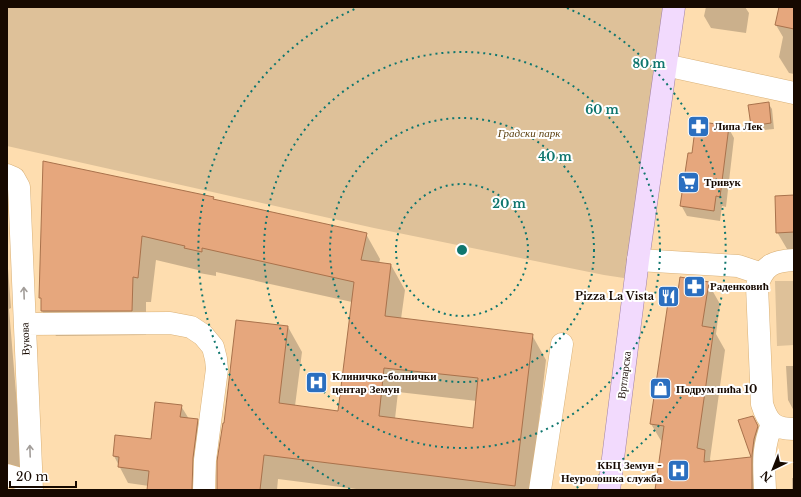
<svg xmlns="http://www.w3.org/2000/svg" width="801" height="497" font-family="'Libre Baskerville',serif">
<rect width="100%" height="100%" fill="#feddaf"/>
<!-- green -->
<path fill="#dec199" d="M7 7H674L655 141 624 278 604 275 374 228 7 146Z
M775 281H794V345L777 346Z"/>
<!-- shadow -->
<path fill="#0003" fill-rule="evenodd" d="M706 7H745L749 13 746 33 711 28 704 16Z
M780 7H794V74L789 73 779 57 783 37 776 25Z
M768 103 772 109 774 129 755 131 752 125Z
M728 127 734 138 726 207 722 206 720 221 687 216 681 205 692 154Z
M44 162 213 198 215 200 366 234 380 259 379 264 391 265 405 290 401 319 532 335 546 360 531 490H364L278 479 277 490H217L225 424 288 327 302 352 295 406 339 412 352 302 216 272V276L199 273 198 270 156 260 151 302H146V335L56 336 42 311V300L40 297ZM398 392 477 401 474 429 395 419Z
M794 197V254H790L777 232Z
M7 255 11 308 9 309 23 477 7 482Z
M708 283 720 304 716 334 725 350 710 459 711 462 752 458 739 421 753 417 765 438 763 490H656L663 444 651 424 679 292Z
M786 366H794V411L788 400Z
M181 406 189 419 197 420 206 437 201 490H148L149 486 128 483 114 456 116 436 152 440Z
M792 478H794V490H792Z"/>
<!-- building -->
<path fill="#e6a77d" stroke="#a9724c" fill-rule="evenodd" d="M779 7H794V29L775 25Z
M769 102 771 123 751 126 748 105Z
M696 121 729 126 720 197 716 196 714 211 680 206 688 153H692Z
M43 161 214 197 213 199 367 233 361 260 391 264 385 316 533 334 515 486 264 455 260 490H217V461L223 423H224L236 320 288 326 279 403 338 411 354 282 202 248V252L184 248 185 246 142 236 138 278 133 277 132 311H41V298H39ZM384 368 478 378 473 428 379 416Z
M794 195V232L776 233 775 196Z
M680 277 709 282 702 326 714 328 697 448 705 450 704 462 751 457 738 420 753 416 758 426 754 439 752 455V490H655L664 426 650 424 670 289 678 291Z
M155 402 182 405 180 417 198 419 193 458 192 490H147L149 471 118 467 119 457 113 456 115 435 151 439Z"/>
<g fill="none" stroke-linecap="round" stroke-linejoin="round">
<defs>
<path id="minor" d="M665 65 794 93
M7 175 14 178 19 187 32 490
M638 260 738 266 762 274
M794 260C773 261 764 265 757 286L762 404C768 423 774 429 794 429
M25 324 170 323 191 327 203 335 213 347 216 359 217 369 205 460 204 490
M7 475 31 482
M540 490 562 344
M765 490C764 464 762 449 772 424"/>
<path id="major" d="M609 490 638 260 674 7"/>
</defs>
<!-- minor casing -->
<use href="#minor" stroke="#d9b178" stroke-width="23"/>
<!-- major casing -->
<use href="#major" stroke="#9f81a3" stroke-width="23"/>
<!-- minor -->
<use href="#minor" stroke="#fff" stroke-width="22"/>
<!-- major -->
<use href="#major" stroke="#f2dafd" stroke-width="22"/>
</g>
<!-- one-way arrows -->
<defs><path id="oneway-shaft" d="M-6 0H5M1.5-3L5.5 0L1.5 3" fill="none" stroke-width="1.6" stroke-linecap="round" stroke-linejoin="round"/></defs>
<g stroke="#a29d99">
<use href="#oneway-shaft" transform="translate(24 293) rotate(-92)"/>
<use href="#oneway-shaft" transform="translate(30 451) rotate(-92)"/>
</g>
<!-- distance rings -->
<g fill="none" stroke="#0f766e" stroke-width="2" stroke-dasharray="2 4">
<circle cx="462" cy="250" r="66"/>
<circle cx="462" cy="250" r="132"/>
<circle cx="462" cy="250" r="198"/>
<path d="M350 489A264 264 0 0 1 357 8M567 8A264 264 0 0 1 574 489"/>
</g>
<!-- icons -->
<defs>
<symbol id="pharmacy-square" viewBox="-11 -11 22 22"><rect x="-9" y="-9" width="18" height="18" rx="4" fill="#2b6fc0" stroke="#fff"/><path d="M-2-6h4v4h4v4h-4v4h-4v-4h-4v-4h4Z" fill="#fff"/></symbol>
<symbol id="supermarket-square" viewBox="-11 -11 22 22"><rect x="-9" y="-9" width="18" height="18" rx="4" fill="#2b6fc0" stroke="#fff"/><path d="M-6-5.5h2.5l.6 2H6L4.5 2H-2.5L-4.4-4H-6ZM-1.5 3.2a1.3 1.3 0 1 0 .1 0ZM3 3.2a1.3 1.3 0 1 0 .1 0Z" fill="#fff"/></symbol>
<symbol id="restaurant-square" viewBox="-11 -11 22 22"><rect x="-9" y="-9" width="18" height="18" rx="4" fill="#2b6fc0" stroke="#fff"/><path d="M-5-6h1v4h1v-4h1v4h1v-4h1v5L-1.5 .5V6h-2V.5L-5-1ZM5-6V6H3V1.5H1.5Q1.5-4 5-6Z" fill="#fff"/></symbol>
<symbol id="hospital-square" viewBox="-11 -11 22 22"><rect x="-9" y="-9" width="18" height="18" rx="4" fill="#2b6fc0" stroke="#fff"/><path d="M-5-5h3v3.5h4V-5h3V5h-3V1.5h-4V5h-3Z" fill="#fff"/></symbol>
<symbol id="shop-square" viewBox="-11 -11 22 22"><rect x="-9" y="-9" width="18" height="18" rx="4" fill="#2b6fc0" stroke="#fff"/><path d="M-5-2.5h2.3a2.7 3.5 0 0 1 5.4 0H5L5.5 6h-11ZM-1.5-2.5h3a1.5 2.3 0 0 0-3 0Z" fill="#fff"/></symbol>
</defs>
<g fill-rule="evenodd">
<use href="#pharmacy-square" x="686" y="114" width="25" height="25"/>
<use href="#supermarket-square" x="676" y="170" width="25" height="25"/>
<use href="#pharmacy-square" x="682" y="274" width="25" height="25"/>
<use href="#restaurant-square" x="656" y="284" width="25" height="25"/>
<use href="#hospital-square" x="304" y="370" width="25" height="25"/>
<use href="#shop-square" x="648" y="376" width="25" height="25"/>
<use href="#hospital-square" x="666" y="458" width="25" height="25"/>
</g>
<g text-anchor="middle" dominant-baseline="central" stroke-width="4" stroke-linejoin="round" paint-order="stroke">
<!-- poi labels -->
<g font-size="11" font-weight="bold" fill="#160900" stroke="#fff" text-anchor="start">
<text x="714" y="126">Липа Лек</text>
<text x="704" y="182">Тривук</text>
<text x="710" y="286">Раденковић</text>
<text x="654" y="296" text-anchor="end">Pizza La Vista</text>
<text x="332" y="376">Клиничко-болнички<tspan x="332" dy="13">центар Земун</tspan></text>
<text x="676" y="389">Подрум пића 10</text>
<text x="662" y="465" text-anchor="end">КБЦ Земун -<tspan x="662" dy="13">Неуролошка служба</tspan></text>
</g>
<!-- park labels -->
<g font-size="11" font-style="italic" fill="#5a3d0c" stroke="#fff">
<text x="529" y="133">Градски парк</text>
</g>
<!-- street labels -->
<g font-size="11" fill="#160900" stroke="#fff">
<text transform="translate(25 339) rotate(-92)">Вукова</text>
<text transform="translate(624 375) rotate(-83)">Вртларска</text>
</g>
</g>
<circle cx="462" cy="250" r="6" fill="#0f766e" stroke="#fff" stroke-width="2"/>
<g font-size="12" text-anchor="middle" font-weight="bold" fill="#0f766e" stroke="#fff" stroke-width="4" stroke-linejoin="round" paint-order="stroke">
<text x="649" y="68">80 m</text>
<text x="602" y="114">60 m</text>
<text x="555" y="161">40 m</text>
<text x="509" y="208">20 m</text>
</g>
<!-- border -->
<rect width="801" height="497" fill="none" stroke="#160900" stroke-width="16"/>
<!-- north arrow -->
<g transform="translate(773 469) rotate(223)" stroke="#ffffff" stroke-width="3" paint-order="stroke">
<path d="M0-3L7 15L0 10L-7 15Z" fill="#160900"/>
<text y="-6" font-size="11" font-weight="bold" text-anchor="middle" fill="#160900">N</text>
</g>
<!-- scale -->
<path d="M10 481v6h66v-6" fill="none" stroke="#160900" stroke-width="2"/>
<text x="16" y="481" font-size="12" fill="#160900" stroke="#ffffff" stroke-width="3" paint-order="stroke">20 m</text>
</svg>
